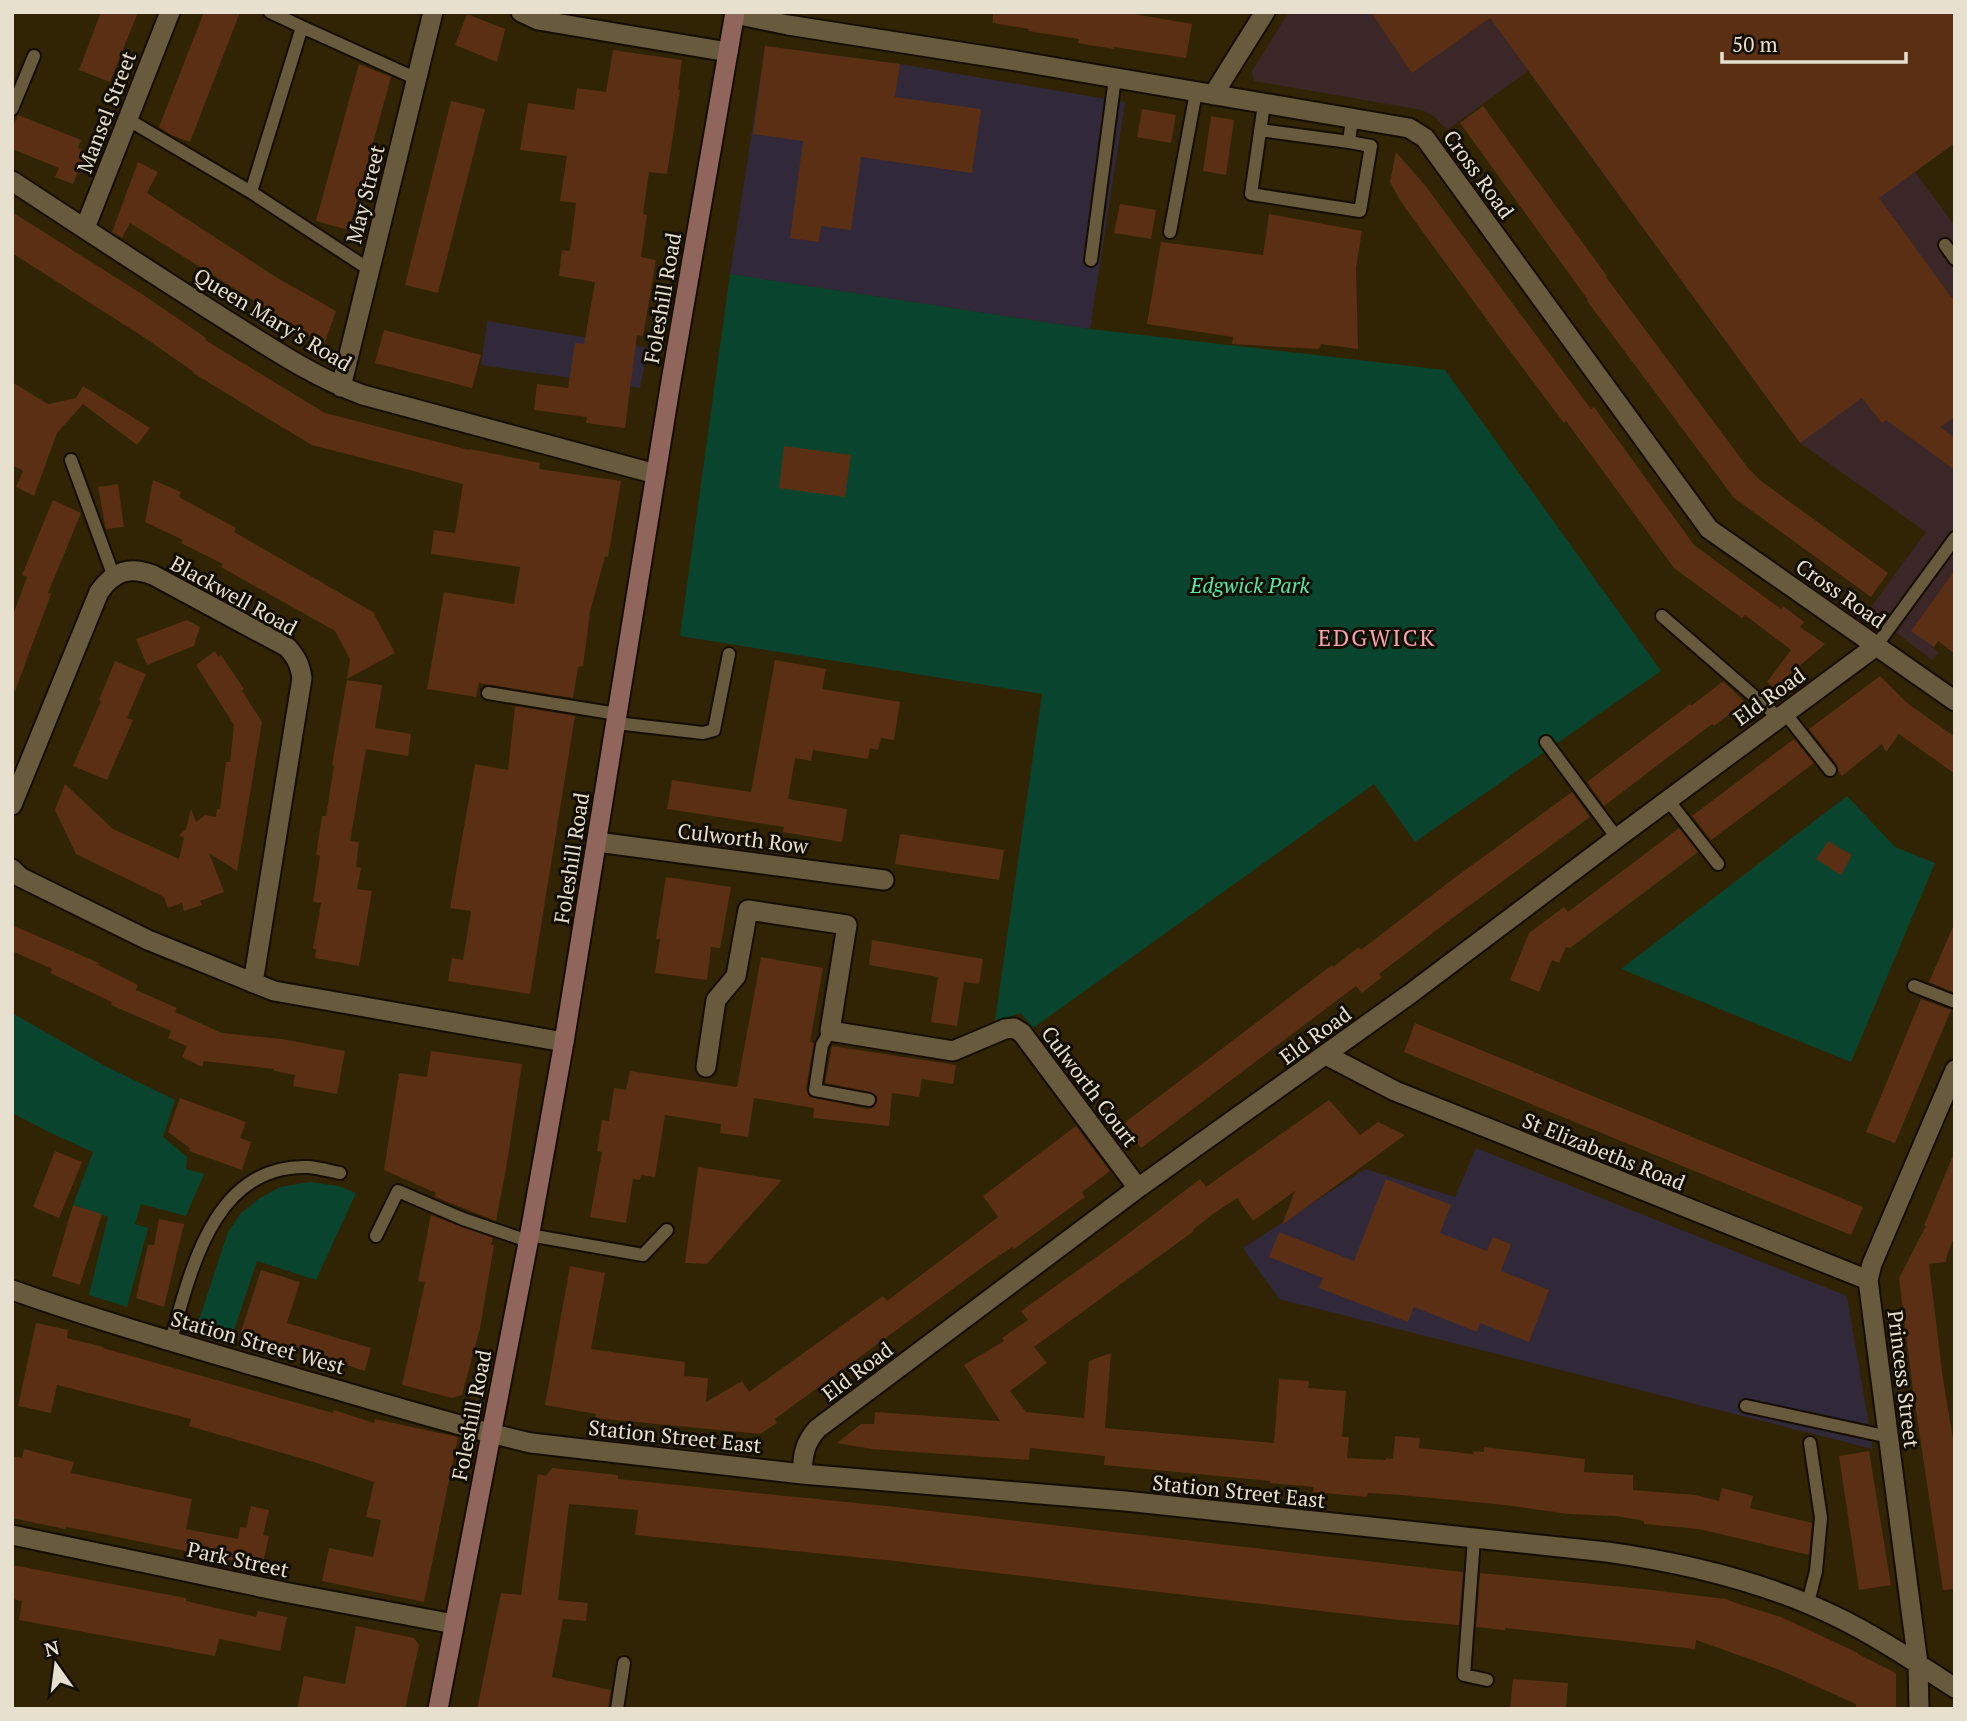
<svg xmlns="http://www.w3.org/2000/svg" width="1967" height="1721" font-family="'PT Serif',serif">
<rect width="100%" height="100%" fill="#302405"/>
<!-- industrial -->
<path fill="#3b2728" d="M1289 12H1955V143L1915 172 1955 226V618L1934 647 1938 653 1932 660 1868 611 1926 532 1800 443 1528 71 1447 130 1435 117 1422 110 1254 81 1252 71Z"/>
<!-- education -->
<path fill="#312939" d="M765 46 900 64 1125 102 1090 329 730 274Z
M487 321 648 348 640 388 481 365Z
M1476 1148 1847 1296 1873 1449 1279 1299 1243 1248 1365 1169 1455 1197Z"/>
<!-- green -->
<path fill="#09452e" d="M730 274 1090 329 1445 370 1661 671 1415 842 1374 784 1033 1028 1021 1013 995 1021 1042 694 680 636Z
M1847 796 1895 847 1935 863 1851 1062 1621 969Z
M12 1013 105 1066 175 1100 163 1137 187 1157 186 1169 204 1174 186 1216 141 1204 135 1224 148 1228 127 1307 89 1295 108 1217 73 1205 93 1152 53 1134 12 1113Z
M310 1182 338 1186 356 1193 316 1280 257 1261 231 1339 196 1329 228 1232 241 1213 260 1198 280 1187Z"/>
<!-- building -->
<path fill="#5a2f13" d="M101 12H138L110 82 79 70Z
M204 12H240L190 142 171 135 159 127Z
M993 12H1123L1192 24 1186 58 1114 47V49L1095 46 1078 43 1079 39 1028 31 1029 29 993 23Z
M1371 12H1955V143L1879 198 1955 302V417L1940 427 1955 438V470L1886 420 1882 423 1862 398 1800 443 1490 18 1412 73Z
M467 14 505 29 497 62 455 45Z
M765 46 900 64 895 97 981 109 972 173 861 157 851 230 821 226 819 242 790 238 803 141 753 134Z
M613 50 682 60 678 90H680L667 174 649 172 643 214 647 215 641 257 656 260 643 336 637 335 625 428 586 423 587 417 534 410 537 384 568 388 575 343 584 344 595 282 559 276 562 250 570 251 576 203 560 201 567 156 520 150 528 103 574 110 577 88 606 92Z
M359 64 391 77 349 230 316 221Z
M451 101 485 109 438 293 405 285Z
M1483 106 1607 276 1606 277 1748 468 1761 481 1888 573 1871 597 1734 498 1587 301 1588 300 1460 123Z
M1142 109 1176 115 1171 143 1137 137Z
M18 115 81 140 78 148 87 151 73 184 55 177 59 168 12 149V128Z
M1211 116 1234 120 1226 175 1203 171Z
M1396 152 1424 184 1591 409 1594 407 1694 545 1781 609 1783 606 1804 622 1800 627 1825 644 1774 688 1767 682 1791 650 1745 615 1742 618 1674 568 1566 421 1564 423 1498 335 1401 202 1390 182Z
M138 162 158 172 147 193 279 279 336 311 324 345 130 223 122 238 112 232Z
M1120 204 1156 210 1151 239 1114 233Z
M12 212 142 294 206 338 205 340 325 413 469 450 470 449 540 463 539 469 621 481 608 557 605 556 590 612 583 666 578 667 573 698 479 683 476 697 427 689 444 592 514 604 520 567 431 554 434 530 455 533 463 484 312 445 285 429 193 373 194 372 145 338 12 253Z
M1269 214 1362 231 1356 268 1358 349 1321 344 1319 349 1232 344 1233 337 1147 324 1161 242 1263 255Z
M384 330 481 355 472 388 375 363Z
M12 382 48 404 76 398 83 386 150 428 137 445 83 404 57 433 34 496 16 487 23 471 12 465Z
M784 446 851 455 845 497 779 488Z
M153 480 181 492 179 497 236 528 234 532 373 612 395 653 347 679 350 659 335 631 221 567 223 564 181 543 183 540 145 522Z
M118 484 124 527 106 529 98 487Z
M53 500 81 513 48 593 51 594 15 691 12 690V618L27 577 22 575Z
M1955 570V654L1938 641 1934 647 1911 631Z
M187 620 200 627 194 646 147 665 136 639Z
M215 651 218 657 221 655 244 689 242 691 262 722 237 871 209 853 224 892 200 901 202 905 184 911 182 903 168 908 164 897 76 854 55 810 65 784 113 829 179 859 184 838 179 835 186 829 191 809 196 822 205 815 216 817 217 809H220L226 762H230L234 725 196 665Z
M775 660 826 669 822 689 900 702 894 740 881 738 878 750 870 748 868 759 813 750 811 761 795 758 788 799 847 809 842 842 783 832 784 827 667 809 672 780 751 792Z
M115 661 146 674 127 718 133 720 107 780 73 766 101 701 99 700Z
M1880 676 1907 703 1955 737V774L1899 734 1886 752 1882 744 1842 776 1838 771 1837 765 1809 729Z
M347 680 382 685 375 728 411 734 408 756 366 749 350 841 359 842 356 867 361 868 357 889 372 891 359 966 315 958 316 949H313L321 903 313 902 320 856 316 855 322 816H326L334 766 332 765Z
M1723 681 1745 702 1714 726 1712 724 1604 806 1587 782 1690 704 1691 706Z
M515 706 575 716 530 994 448 981 452 958 463 960 471 911 450 908 475 764 508 770Z
M1794 739 1814 763 1711 840 1692 816Z
M1572 792 1590 817 1447 922 1379 974 1382 977 1362 993 1356 986 1141 1148 1123 1124 1332 965 1333 967 1359 947 1361 950 1453 879Z
M1679 828 1698 852 1570 948 1566 947 1559 963 1552 960 1539 992 1510 980 1529 933 1564 907 1568 912Z
M900 834 1004 850 999 880 895 864Z
M1828 841 1852 855 1841 875 1816 859Z
M666 877 731 887 720 948 711 947 707 980 655 973 660 939H656Z
M1955 922V993L1929 982Z
M12 925 99 963 98 965 138 985 136 990 177 1008 175 1012 222 1033 282 1039 345 1051 337 1094 293 1086 295 1075 274 1071V1069L204 1061 202 1067 182 1057 187 1046 168 1038 171 1031 111 1005 112 1002 50 973 52 969 12 951Z
M872 940 983 959 979 984 964 982 957 1026 931 1022 938 977 869 965Z
M761 957 823 968 810 1042 814 1043 806 1089 810 1097 867 1109 873 1108 877 1102V1096L871 1092 825 1083 832 1046 956 1065 953 1084 922 1079 919 1097 892 1093 889 1126 813 1118 814 1108 754 1098 748 1137 720 1133 721 1124 665 1115 655 1177 641 1175 640 1180 633 1179 626 1223 590 1217 602 1152 597 1151 602 1120 609 1121 614 1088 626 1090 630 1071 737 1087Z
M1921 999 1951 1010 1895 1143 1866 1132Z
M1415 1023 1863 1207 1851 1235 1404 1052Z
M431 1051 522 1064 507 1163 496 1221 435 1197 436 1193 384 1170 399 1073 427 1077Z
M180 1098 246 1122 240 1138 251 1142 242 1170 189 1151 190 1148 168 1132Z
M1329 1100 1360 1135 1378 1122 1405 1135 1282 1225 1295 1191 1253 1221 1237 1198 1210 1216 1193 1230 1194 1231 1034 1347 1047 1363 1010 1391 1026 1412 1084 1418 1089 1361 1111 1353 1105 1428 1274 1443 1279 1379 1309 1381 1308 1388 1346 1391 1342 1437H1349L1347 1458 1386 1460V1458L1393 1459 1395 1436 1420 1438 1419 1448 1473 1454 1474 1451 1484 1452V1447L1585 1459 1584 1472 1633 1475V1490L1696 1495 1719 1501 1722 1488 1753 1496 1750 1508 1812 1523 1809 1555 1699 1529 1644 1524V1521L1616 1516 1569 1514 1505 1505 1401 1495 1368 1493 1367 1497 1313 1492 1314 1487 1270 1483V1481L1104 1465 1105 1456 1030 1448 1029 1460 872 1449 837 1443 861 1424H874L875 1412 1000 1421 964 1365 1004 1341 1002 1338 1028 1320 1021 1311 1116 1243 1200 1179 1206 1187Z
M1076 1126 1110 1171 1082 1192 1085 1197 1014 1249 1012 1247 984 1266 775 1419 777 1423 760 1434 595 1418 596 1414 545 1405 570 1266 605 1273 591 1349 685 1362 684 1376 708 1378 706 1402 742 1381 749 1392 883 1296 887 1301 998 1217 983 1196Z
M55 1151 82 1162 59 1218 33 1207Z
M1954 1153 1955 1235 1947 1255 1946 1262 1929 1264 1943 1379 1955 1451V1589L1943 1590 1913 1391 1899 1278 1926 1226H1924Z
M698 1167 782 1180 707 1264 685 1263Z
M1386 1179 1451 1205 1440 1233 1487 1251 1493 1237 1511 1244 1501 1271 1549 1290 1529 1342 1480 1323 1477 1332 1414 1307 1408 1322 1319 1288 1323 1278 1269 1257 1279 1232 1354 1261Z
M73 1205 102 1214 80 1285 52 1276Z
M431 1215 493 1238 491 1245H494L480 1328 462 1395 452 1398 402 1385 425 1282 418 1281Z
M159 1219 184 1224 164 1307 136 1298 148 1245H154Z
M261 1270 300 1282 287 1323 371 1348 365 1371 241 1332Z
M36 1323 68 1330 67 1338 104 1347 103 1348 308 1406 333 1413 334 1410 374 1423 375 1419 458 1437 424 1602 322 1581 329 1548 373 1557 381 1520 366 1517 374 1482 317 1463 189 1426 191 1419 57 1385 51 1413 18 1406Z
M24 1449 74 1462 71 1473 192 1499 186 1529 238 1539 240 1527 246 1528 251 1506 269 1510 263 1535 269 1536 262 1567 257 1566 255 1573 238 1570 239 1562 88 1531 66 1527 65 1529 12 1518V1456L22 1458Z
M1869 1451 1891 1585 1859 1590 1839 1456Z
M552 1468 618 1475V1479L887 1506 1463 1572 1459 1625 1390 1619 895 1561 635 1535 638 1510 569 1504 558 1600 588 1603 586 1621 563 1619 552 1677 611 1690 608 1709H477L501 1593 521 1595 538 1474 546 1476Z
M12 1565 186 1598V1601L256 1617 258 1611 287 1617 280 1651 219 1639 215 1656 19 1620 22 1601 12 1599Z
M1480 1573 1644 1589 1726 1599 1736 1603 1781 1617 1858 1653V1654L1896 1673V1709H1856V1704L1780 1670 1696 1640 1695 1649 1505 1628V1630L1476 1627Z
M356 1626 414 1638 419 1645 405 1709H297L304 1676 345 1684Z
M1513 1679 1568 1683 1566 1709H1510Z"/>
<g fill="none" stroke-linecap="round" stroke-linejoin="round">
<defs>
<path id="service" d="M270 12 302 27
M1264 104 1251 194 1360 211 1371 146 1349 142 1352 119
M12 109 34 56
M127 119 251 192 370 270
M1260 130 1349 142
M251 192 302 27 417 79
M1170 232 1196 92
M1945 245 1955 259
M1091 260 1115 78
M71 460 114 577
M1662 616 1778 717
M1876 646 1955 538
M488 693 617 714
M1785 713 1830 770
M616 723 703 733 714 730 729 654
M1546 742 1617 838
M1668 800 1718 864
M1914 986 1955 1002
M830 1031 822 1045 815 1090 869 1100
M529 1235 643 1255 667 1230
M376 1236 398 1191 463 1219 528 1241
M171 1340C191 1270 214 1163 309 1167 319 1168 330 1171 340 1173
M1746 1406 1889 1437
M1474 1539 1464 1675 1487 1680
M1808 1603 1816 1571 1821 1518 1810 1443
M617 1709 624 1663"/>
<path id="minor" d="M521 12 538 20 728 52
M735 14 788 25 1011 60 1409 128 1425 138 1709 529 1955 701
M1213 95 1265 12
M12 181C82 227 152 273 223 318 268 346 313 377 363 395L656 474
M85 228 170 12
M341 387 433 12
M12 805 99 592C114 571 129 566 153 575L287 647C296 657 300 664 302 678L253 983
M597 842 884 880
M12 869 20 877 148 940 274 991 564 1042
M1326 1055 1395 1091 1868 1280
M706 1067 716 1000 736 976 748 910 847 925 830 1031 953 1051 1005 1029 1014 1028 1022 1033 1138 1188
M12 1290C105 1323 201 1350 296 1378 374 1400 452 1425 531 1443L802 1474 1125 1501 1607 1552C1685 1563 1763 1581 1835 1616 1875 1635 1918 1664 1955 1688
M802 1474C803 1455 804 1444 817 1429L1138 1188 1410 994 1617 838 1876 646
M12 1535 289 1593 454 1624
M1919 1709 1918 1664 1868 1280 1872 1264 1955 1070"/>
<path id="secondary" d="M438 1709 529 1238 564 1042 671 381 735 12"/>
</defs>
<!-- service casing -->
<use href="#service" stroke="#160d00" stroke-width="16"/>
<!-- minor casing -->
<use href="#minor" stroke="#160d00" stroke-width="23"/>
<!-- secondary casing -->
<use href="#secondary" stroke="#160d00" stroke-width="23"/>
<!-- service -->
<use href="#service" stroke="#685a3c" stroke-width="12"/>
<!-- minor -->
<use href="#minor" stroke="#685a3c" stroke-width="19"/>
<!-- secondary -->
<use href="#secondary" stroke="#90655b" stroke-width="19"/>
</g>
<g text-anchor="middle" dominant-baseline="central" stroke-width="6" stroke-linejoin="round" paint-order="stroke">
<!-- street labels -->
<g font-size="21" fill="#e8e0cf" stroke="#130e04">
<text transform="translate(106 112) rotate(-69)">Mansel Street</text>
<text transform="translate(1479 174) rotate(54)">Cross Road</text>
<text transform="translate(365 194) rotate(-76)">May Street</text>
<text transform="translate(662 298) rotate(-80)">Foleshill Road</text>
<text transform="translate(273 319) rotate(31)">Queen Mary's Road</text>
<text transform="translate(1841 593) rotate(35)">Cross Road</text>
<text transform="translate(234 595) rotate(29)">Blackwell Road</text>
<text transform="translate(1769 696) rotate(-36)">Eld Road</text>
<text transform="translate(743 838) rotate(7)">Culworth Row</text>
<text transform="translate(571 858) rotate(-81)">Foleshill Road</text>
<text transform="translate(1315 1035) rotate(-36)">Eld Road</text>
<text transform="translate(1090 1086) rotate(53)">Culworth Court</text>
<text transform="translate(1604 1151) rotate(22)">St Elizabeths Road</text>
<text transform="translate(258 1342) rotate(16)">Station Street West</text>
<text transform="translate(857 1371) rotate(-37)">Eld Road</text>
<text transform="translate(1904 1379) rotate(83)">Princess Street</text>
<text transform="translate(471 1415) rotate(-79)">Foleshill Road</text>
<text transform="translate(675 1436) rotate(6)">Station Street East</text>
<text transform="translate(1239 1491) rotate(6)">Station Street East</text>
<text transform="translate(238 1559) rotate(12)">Park Street</text>
</g>
<!-- park labels -->
<g font-size="21" font-style="italic" fill="#57e7a9" stroke="#130e04">
<text x="1250" y="585">Edgwick Park</text>
</g>
<!-- neighbourhood labels -->
<g font-size="23" letter-spacing="2" fill="#f6a3b0" stroke="#130e04">
<text x="1377" y="637">EDGWICK</text>
</g>
</g>
<!-- border -->
<rect width="1967" height="1721" fill="none" stroke="#e8e0cf" stroke-width="28"/>
<!-- north arrow -->
<g transform="translate(56 1665) rotate(346)" stroke="#130e04" stroke-width="5" paint-order="stroke">
<path d="M0-5L12 26L0 18L-12 26Z" fill="#e8e0cf"/>
<text y="-10" font-size="19" font-weight="bold" text-anchor="middle" fill="#e8e0cf">N</text>
</g>
<!-- scale -->
<path d="M1722 52v10h184v-10" fill="none" stroke="#e8e0cf" stroke-width="3.5"/>
<text x="1732" y="52" font-size="21" fill="#e8e0cf" stroke="#130e04" stroke-width="5" paint-order="stroke">50 m</text>
</svg>
